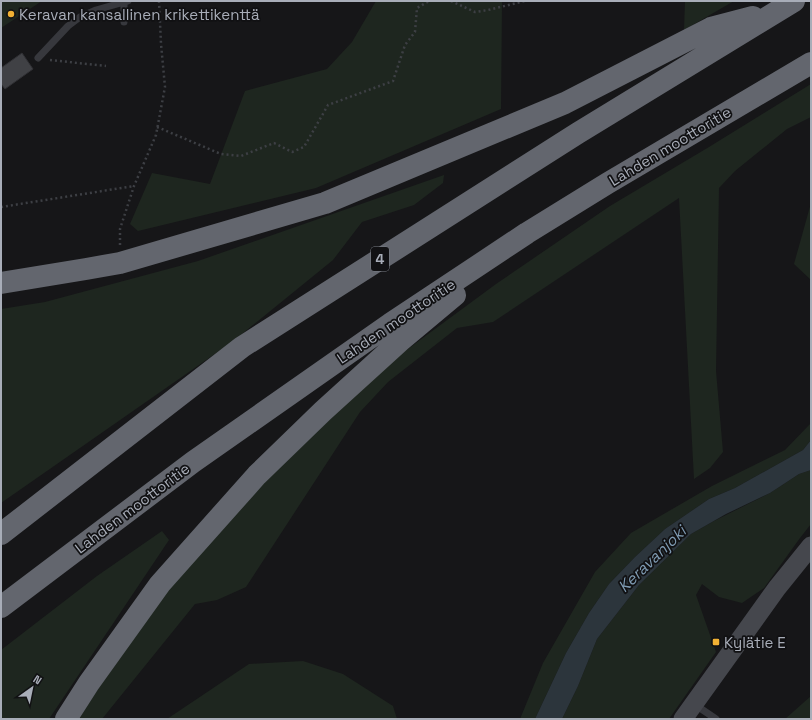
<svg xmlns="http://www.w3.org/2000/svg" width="812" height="720" font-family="'Space Grotesk',sans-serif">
<rect width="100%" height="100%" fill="#161618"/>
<!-- green -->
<path fill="#1e261f" d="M1 1H42L1 28Z
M376 1H502L501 109 316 188 138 231 130 224 152 173 210 184 245 91 327 69 352 42Z
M685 1H734L684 30Z
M811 84V117L787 129 735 171 719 188 716 371 723 452 710 468 694 479 679 198 493 322 457 328 388 382 360 412 246 587 217 600 195 604 102 719H79L91 699 167 591 257 485 397 357 496 284 610 206 709 147Z
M444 175 443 183 414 205 362 222 333 260 232 342 1 503V309L45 302 198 261Z
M811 203V280L794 264Z
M811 423V440L803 450 735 488 709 499 665 529 635 557 609 584 589 613 566 653 535 719H520L543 663 595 572 631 533 712 486 785 450Z
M811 470V524L800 538 764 588 742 603 719 597 702 584 696 595 716 652 669 719H562L578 686 597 639 639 585 691 534 714 521 770 493 799 474Z
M162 531 169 540 49 719H1V650L97 576Z
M303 661 343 674 393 706 397 719H167L249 664Z
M811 696V719H785Z"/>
<!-- water -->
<path fill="#2c353c" d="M811 440V470L799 474 770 493 726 514 691 534 639 585 597 639 578 686 562 719H535L566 653 589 613 609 584 635 557 665 529 709 499 735 488 803 450Z"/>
<!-- building -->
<path fill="#404145" stroke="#303034" d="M22 53 33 69 5 89 1 84V68Z"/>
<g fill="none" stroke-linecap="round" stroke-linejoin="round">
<!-- path -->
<path stroke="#3d3f44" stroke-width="2.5" stroke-dasharray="2 3" stroke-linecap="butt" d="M451 1 475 12 488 10 525 1
M50 60 106 66
M157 127 221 154 241 156 274 143 292 152 304 147 328 105 393 81 405 45 415 32 417 8 429 1
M1 207 134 186
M120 245V229L134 186 156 135 165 87 161 44 159 1"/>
<!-- lane -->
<path stroke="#37383d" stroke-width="7" d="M124 2V22
M38 58 68 26 80 17 96 10 128 1
M694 704 716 719"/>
<!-- secondary -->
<path stroke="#45474d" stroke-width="19" d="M683 719 777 588 811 546"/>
<!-- highway -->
<path stroke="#63666e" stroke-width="22" d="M1 283 86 269 120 263 325 203 565 103 711 28 753 17
M1 534 242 347 578 133 794 1
M1 607 193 462 390 324 527 233 608 183 811 63
M66 719 89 683 160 584 257 475 323 411 400 341 455 295"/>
</g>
<!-- markers -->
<g fill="#f2b134" stroke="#111113" stroke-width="1.5">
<circle cx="11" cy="14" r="4"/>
<rect x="712" y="638" width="8" height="8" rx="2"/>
</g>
<g text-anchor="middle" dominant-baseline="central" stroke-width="3.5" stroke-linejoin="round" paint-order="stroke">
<!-- shield labels -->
<rect fill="#111113" stroke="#7b7e86" stroke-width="1" x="371" y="247" width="18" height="24" rx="3"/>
<g font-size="14" font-weight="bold" fill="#a8adb8">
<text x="380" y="259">4</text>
</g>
<!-- poi labels -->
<g font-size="15" fill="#a8adb8" stroke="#111113" text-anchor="start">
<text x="19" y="14">Keravan kansallinen krikettikenttä</text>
<text x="724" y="642">Kylätie E</text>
</g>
<!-- street labels -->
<g font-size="15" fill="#a8adb8" stroke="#111113">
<text transform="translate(670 146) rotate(-31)">Lahden moottoritie</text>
<text transform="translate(396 321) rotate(-34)">Lahden moottoritie</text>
<text transform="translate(132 508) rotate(-37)">Lahden moottoritie</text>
</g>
<!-- water labels -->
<g font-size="16" font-style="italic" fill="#7f9bb3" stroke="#111113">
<text transform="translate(652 559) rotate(-44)">Keravanjoki</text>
</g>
</g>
<!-- border -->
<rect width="812" height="720" fill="none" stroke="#a8adb8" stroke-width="4"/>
<!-- north arrow -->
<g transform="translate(32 688) rotate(33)" stroke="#111113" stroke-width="3" paint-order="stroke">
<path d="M0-3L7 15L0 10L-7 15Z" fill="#a8adb8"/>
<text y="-6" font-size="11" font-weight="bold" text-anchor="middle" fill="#a8adb8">N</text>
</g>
</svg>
